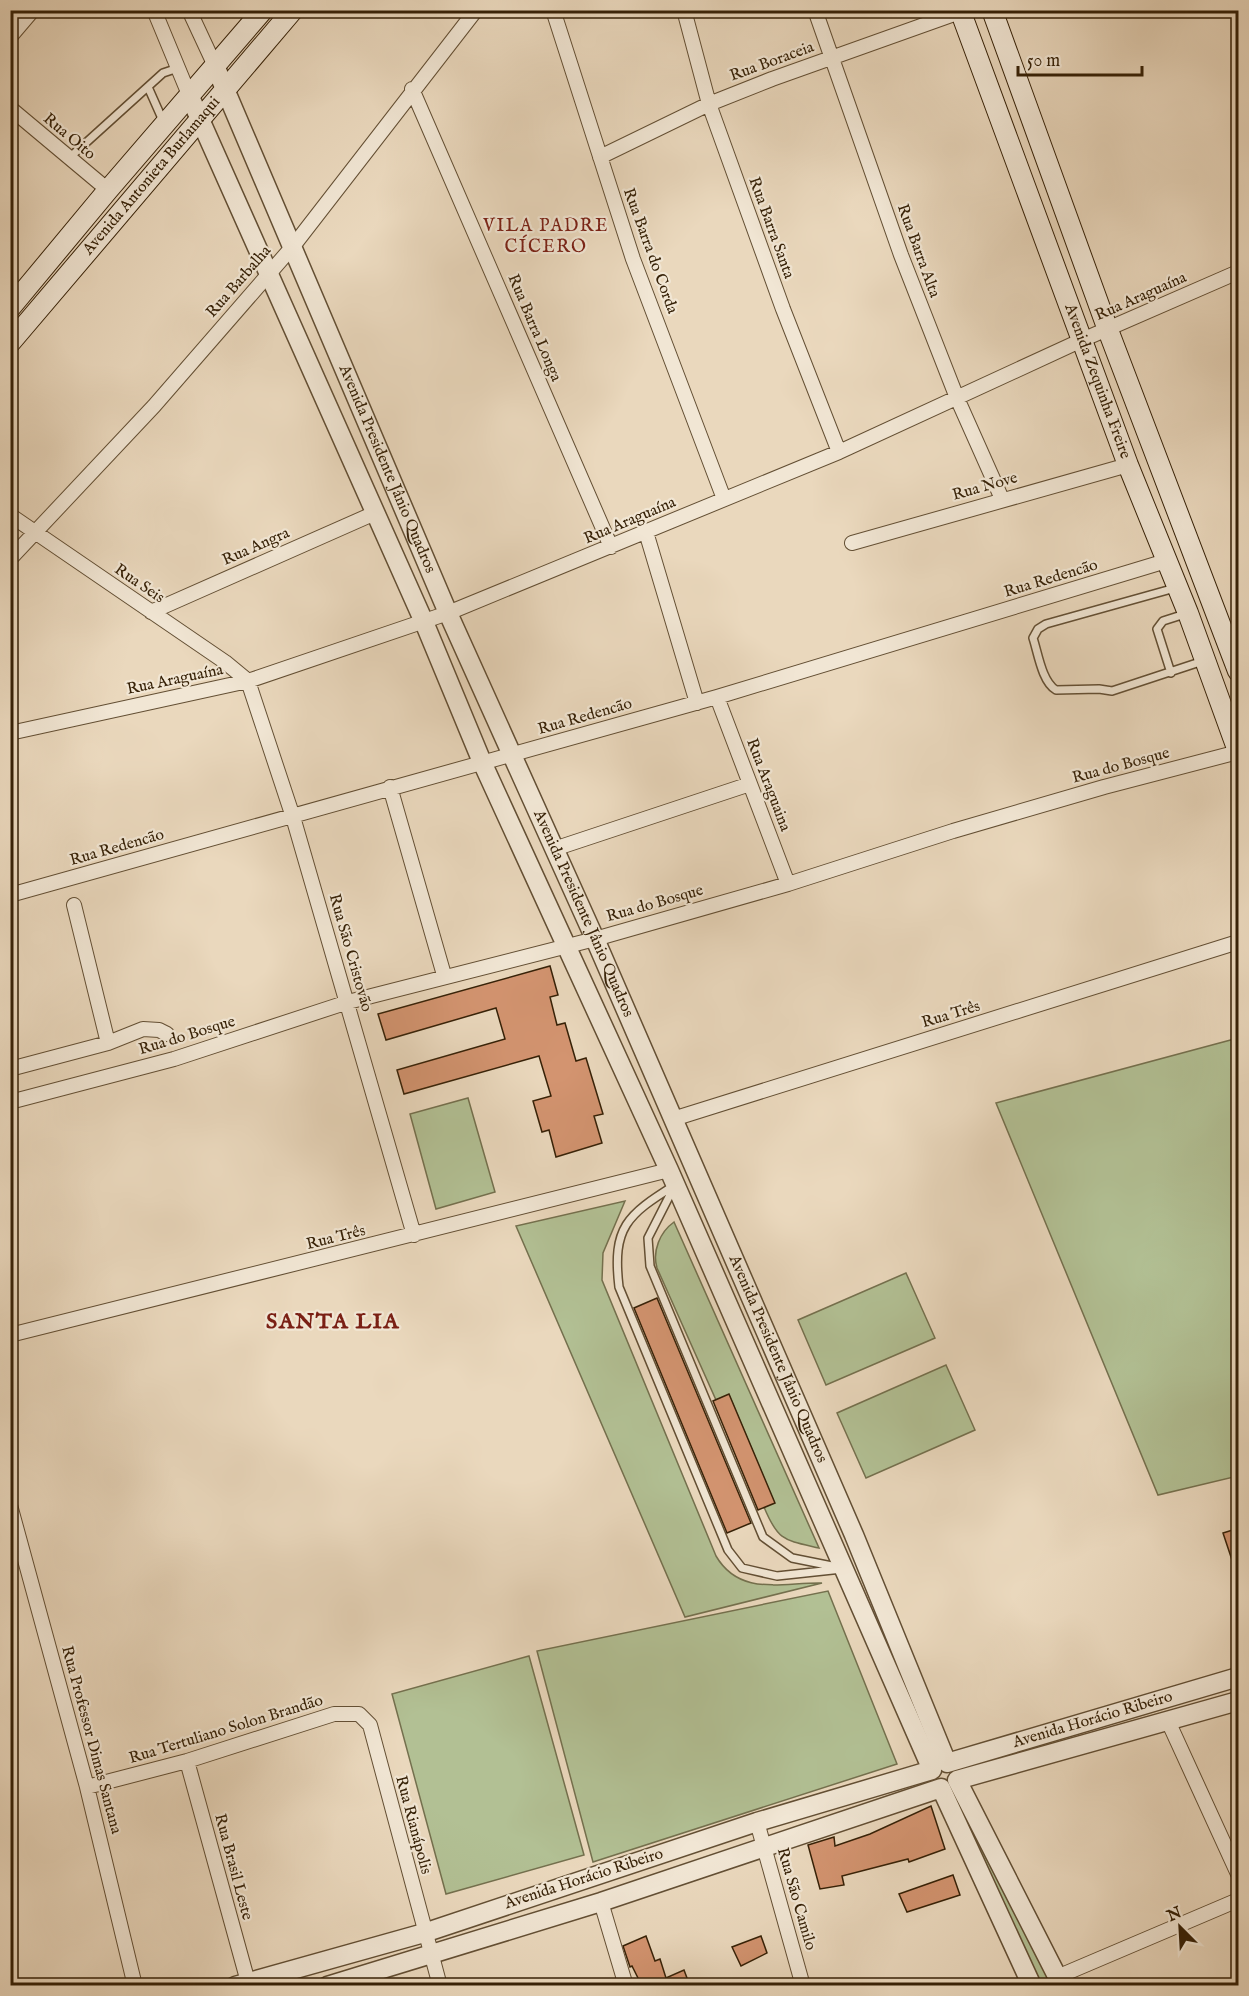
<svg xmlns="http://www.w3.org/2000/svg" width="1249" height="1996" font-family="'IM FELL English',serif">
<rect width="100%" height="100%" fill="#ead8bd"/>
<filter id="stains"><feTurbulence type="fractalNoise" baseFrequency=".00333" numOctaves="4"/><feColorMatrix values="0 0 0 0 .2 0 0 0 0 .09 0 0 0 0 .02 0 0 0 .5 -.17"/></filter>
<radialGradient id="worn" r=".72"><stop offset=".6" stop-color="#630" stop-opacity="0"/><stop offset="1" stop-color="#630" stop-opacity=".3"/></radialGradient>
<!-- green -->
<path fill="#b2c094" stroke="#74704e" stroke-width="1.5" d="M1238 1038V1476L1158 1495 996 1103Z
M468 1098 495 1192 436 1209 410 1114Z
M625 1201 603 1253 602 1280 716 1556C740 1597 783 1582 822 1583L685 1617 516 1226Z
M674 1222 819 1548C784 1540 778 1541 764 1507L774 1502 729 1395 716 1400 657 1268C652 1251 660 1232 674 1222Z
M906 1273 935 1338 826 1385 798 1320Z
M946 1365 975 1430 866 1478 837 1413Z
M828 1591 897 1764 593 1862 537 1651Z
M529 1656 584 1855 446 1894 392 1694Z
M955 1795 1052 1985H1038L952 1796Z"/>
<!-- building -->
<path fill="#d39470" stroke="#362107" stroke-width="1.5" d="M550 966 558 995 550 997 557 1025 565 1023 576 1061 586 1058 603 1114 594 1116 602 1143 556 1157 549 1130 542 1132 533 1101 551 1096 539 1056 404 1094 397 1070 505 1039 496 1008 386 1040 378 1014Z
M657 1298 751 1523 727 1533 634 1308Z
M729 1394 775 1503 758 1510 713 1401Z
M1239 1528V1571L1236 1572 1223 1533Z
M931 1806 945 1849 909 1862 908 1859 842 1876 844 1885 820 1889 808 1845 834 1837 835 1846 870 1834Z
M953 1875 960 1895 907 1912 899 1894Z
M646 1936 655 1961 660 1959 666 1978 684 1970 690 1986H642L632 1966 630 1967 623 1946Z
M761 1936 767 1953 741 1966 732 1947Z"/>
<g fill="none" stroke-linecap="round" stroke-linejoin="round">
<defs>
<path id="service" d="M148 87 164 123
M68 159 163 73 178 68
M1175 588 1046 624 1038 629 1033 638C1038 653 1042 682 1056 690L1099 689 1112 691 1203 661
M1171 673 1157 629 1163 621 1188 613
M675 1185C627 1215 612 1227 619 1287L728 1550 742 1568 777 1576 842 1569
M674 1187 648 1238 650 1266 763 1537 792 1558 837 1567"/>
<path id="minor" d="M154 10 190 97
M189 10 216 68
M553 10 633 259 724 499
M684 10 709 104 783 309 839 452
M815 10 901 255 957 398 1002 499
M10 37 33 10
M412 89 611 547
M10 108 108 190
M600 157 709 104 772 79 960 12
M10 515 225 662 248 681 293 817 414 1235
M646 532 697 703
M852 543 1128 465
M10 559 154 406 294 245 476 10
M151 612 375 513
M717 697 788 884
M10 733 248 681 448 613 839 452 1082 340 1238 272
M390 787 444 975
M554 849 750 784
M10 895 717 697 1166 561
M74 905 108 1043
M10 1069 108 1043 143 1029 159 1030 167 1034
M10 1102 174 1059 348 1002 595 939 788 884 953 831 1104 787 1238 752
M673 1119 1238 942
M10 1335 669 1170
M10 1505 87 1787 135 1986
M1168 1721 1238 1874
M187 1761 248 1982
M87 1787 187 1761 334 1714H359L370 1725 440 1986
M757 1822 803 1986
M601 1902 626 1986
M1057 1977 1238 1900"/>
<g id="tertiary">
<path id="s1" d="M216 68 448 613 595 939 854 1535 947 1763 1238 1677"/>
<path d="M190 97 424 622 482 762 669 1170 932 1770 757 1822 424 1933 235 1986"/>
<path d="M327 1986 601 1902 941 1788 1032 1986"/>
<path d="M1062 1986 957 1780 1238 1701"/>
</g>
<g id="secondary">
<path id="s2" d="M960 10 1128 465 1188 613 1238 751"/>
<path d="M992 10 1108 330 1238 671"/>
<path d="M10 308 108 190 263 10"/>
<path id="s3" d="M10 343 293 10"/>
</g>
</defs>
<!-- service casing -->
<use href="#service" stroke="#634f34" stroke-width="10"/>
<!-- minor casing -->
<use href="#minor" stroke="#634f34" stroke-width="16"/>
<!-- tertiary casing -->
<use href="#tertiary" stroke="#634f34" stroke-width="21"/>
<!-- secondary casing -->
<use href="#secondary" stroke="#362107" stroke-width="22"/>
<!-- service -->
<use href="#service" stroke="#f1e6d4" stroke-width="7"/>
<!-- minor -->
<use href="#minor" stroke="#f1e6d4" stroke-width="14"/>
<!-- tertiary -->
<use href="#tertiary" stroke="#f1e6d4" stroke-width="18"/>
<!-- secondary -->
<use href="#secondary" stroke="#f1e6d4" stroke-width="20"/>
</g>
<g text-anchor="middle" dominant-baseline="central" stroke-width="4.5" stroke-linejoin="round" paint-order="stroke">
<!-- street labels -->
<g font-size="16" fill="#362107" stroke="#f1e6d4">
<text transform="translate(772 62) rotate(-20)">Rua Boraceia</text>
<text transform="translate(69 137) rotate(40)">Rua Oito</text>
<text stroke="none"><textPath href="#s3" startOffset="219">Avenida Antonieta Burlamaqui</textPath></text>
<text transform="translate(771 228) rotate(70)">Rua Barra Santa</text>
<text transform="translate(650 251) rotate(70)">Rua Barra do Corda</text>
<text transform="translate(918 251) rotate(70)">Rua Barra Alta</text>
<text transform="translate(239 282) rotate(-49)">Rua Barbalha</text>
<text transform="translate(1141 297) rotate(-24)">Rua Araguaína</text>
<text transform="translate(534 328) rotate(67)">Rua Barra Longa</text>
<text stroke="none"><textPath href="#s2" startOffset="396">Avenida Zequinha Freire</textPath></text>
<text stroke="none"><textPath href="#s1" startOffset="436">Avenida Presidente Jânio Quadros</textPath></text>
<text transform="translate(985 487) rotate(-16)">Rua Nove</text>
<text transform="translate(630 521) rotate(-23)">Rua Araguaína</text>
<text transform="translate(256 547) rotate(-24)">Rua Angra</text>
<text transform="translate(1051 579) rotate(-17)">Rua Redencão</text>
<text transform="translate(139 584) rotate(34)">Rua Seis</text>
<text transform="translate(175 680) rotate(-12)">Rua Araguaína</text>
<text transform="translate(585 717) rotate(-16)">Rua Redencão</text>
<text transform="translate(1121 766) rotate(-15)">Rua do Bosque</text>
<text transform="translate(768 785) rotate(69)">Rua Araguaina</text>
<text transform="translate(117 848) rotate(-16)">Rua Redencão</text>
<text transform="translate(655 904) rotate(-16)">Rua do Bosque</text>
<text stroke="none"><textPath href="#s1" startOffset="922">Avenida Presidente Jânio Quadros</textPath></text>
<text transform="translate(350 953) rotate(74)">Rua São Cristovão</text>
<text transform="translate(951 1015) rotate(-17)">Rua Três</text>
<text transform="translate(187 1036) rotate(-17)">Rua do Bosque</text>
<text transform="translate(336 1238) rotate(-14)">Rua Três</text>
<text stroke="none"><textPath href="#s1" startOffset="1408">Avenida Presidente Jânio Quadros</textPath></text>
<text stroke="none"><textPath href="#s1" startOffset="1998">Avenida Horácio Ribeiro</textPath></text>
<text transform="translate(226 1730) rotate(-17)">Rua Tertuliano Solon Brandão</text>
<text transform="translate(91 1740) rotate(75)">Rua Professor Dimas Santana</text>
<text transform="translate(413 1825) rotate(75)">Rua Rianápolis</text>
<text transform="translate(233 1867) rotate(75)">Rua Brasil Leste</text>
<text transform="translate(584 1879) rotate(-18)">Avenida Horácio Ribeiro</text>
<text transform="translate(796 1899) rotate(74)">Rua São Camilo</text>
</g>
<!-- neighbourhood labels -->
<g font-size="18" letter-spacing="1.5" fill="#7a1f14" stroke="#f1e6d4">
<text x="546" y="226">VILA PADRE<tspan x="546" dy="21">CÍCERO</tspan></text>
</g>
<!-- district labels -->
<g font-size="22" font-weight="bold" letter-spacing="1.5" fill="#7a1f14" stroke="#f1e6d4">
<text x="333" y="1322">SANTA LIA</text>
</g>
</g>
<!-- margin -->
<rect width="1249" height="1996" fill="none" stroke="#ead8bd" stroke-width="36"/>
<rect x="12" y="12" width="1225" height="1972" fill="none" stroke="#362107" stroke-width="3"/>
<rect x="18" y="18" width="1213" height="1960" fill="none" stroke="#362107" stroke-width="1.5"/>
<!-- north arrow -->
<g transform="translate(1180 1927) rotate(336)" stroke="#f1e6d4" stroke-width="4.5" paint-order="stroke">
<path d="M0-4.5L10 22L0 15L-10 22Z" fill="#362107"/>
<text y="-9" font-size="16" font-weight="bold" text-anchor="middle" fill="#362107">N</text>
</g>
<!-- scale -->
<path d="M1018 66v9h124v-9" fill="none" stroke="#362107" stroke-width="3"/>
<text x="1027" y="66" font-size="18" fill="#362107" stroke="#f1e6d4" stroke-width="4.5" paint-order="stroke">50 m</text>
<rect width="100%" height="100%" filter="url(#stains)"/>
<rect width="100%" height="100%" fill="url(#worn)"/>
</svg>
